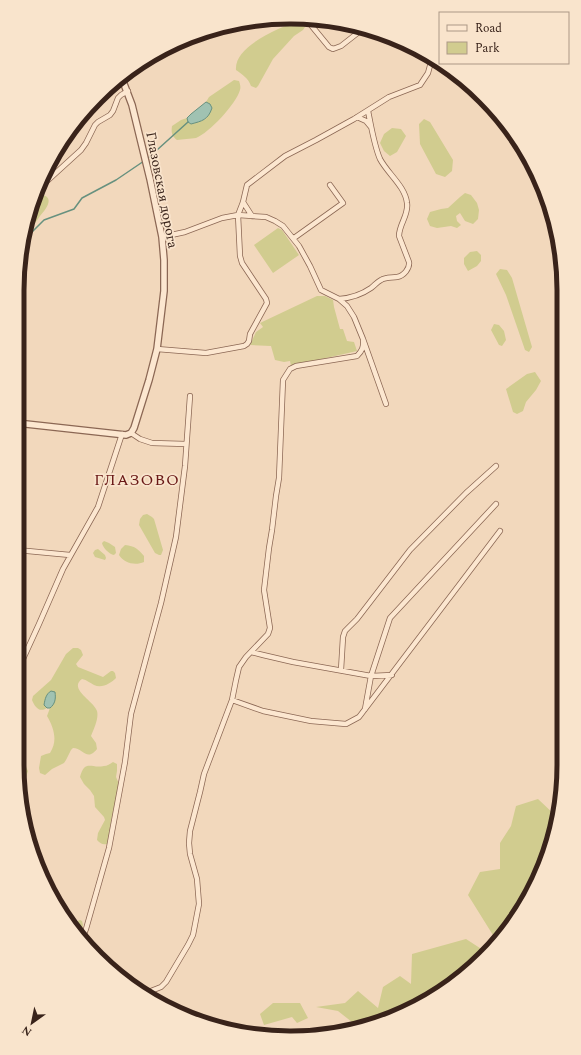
<svg xmlns="http://www.w3.org/2000/svg" width="581" height="1055" font-family="Spectral,serif">
<rect width="100%" height="100%" fill="#f2d8bc"/>
<!-- green -->
<path fill="#d1cc8f" d="M299 20H304L307 24 303 30 294 36 273 59 258 86 256 88 251 86C248 78 243 75 236 70 234 45 281 28 299 20Z
M234 80 239 81C240 84 241 87 240 90 236 104 209 133 196 138 191 139 182 139 177 140 172 136 171 133 172 126L181 120 187 118 188 122 191 124 206 119 210 104 206 102 209 97Z
M424 119 430 122 453 160 452 171 445 177 436 174 420 144 419 124Z
M392 128 401 129 406 136 397 152 390 156 384 151 380 143 384 134Z
M465 193 471 195 477 203 479 210 478 219 473 224 465 221 460 213 456 216 457 221 461 225 457 228 451 226 437 228 430 226 427 219 430 212 441 209 448 208 460 197Z
M40 194C56 197 46 209 40 216 38 219 36 222 34 224 31 226 28 227 25 229 27 216 31 203 40 194Z
M278 228 282 230 299 255 273 273 254 245Z
M477 251 481 255V261L477 266 468 271 464 264V258L470 252Z
M500 269 507 270 512 278 532 347 529 352 525 350 506 295 496 274Z
M317 296H325L333 300 334 307 340 329H343L347 341 354 342 357 351 291 366 290 361 284 362 275 360 271 346 250 345 256 332 263 327 260 323Z
M494 324 499 325 504 331 506 340 502 346 499 345 491 330Z
M535 372 541 381 536 390 526 402 523 411 517 414 513 412 506 389 527 374Z
M147 514 152 517 154 519 163 550 161 555H159L155 553 139 525 140 519 143 515Z
M104 541 109 543 115 547 116 553 114 555C109 554 103 548 102 543Z
M125 545C135 546 138 549 144 556V562C135 566 124 563 119 555L121 549Z
M98 549 105 555 106 558 105 560 95 557 93 553 95 550Z
M73 648H78L81 650 83 655 76 664 78 667 103 677 111 671H113L115 673 116 678C111 683 102 689 94 685 90 683 87 680 82 679 68 689 94 701 97 711 99 718 94 729 91 736L96 743 97 749C87 762 83 748 73 748L71 750 66 760 64 763 52 769 45 775 40 773 39 768 41 756 46 754 50 753C58 741 54 728 47 716L50 708 53 705H44L47 708C39 713 35 707 32 700L33 696 51 680 66 654Z
M113 762 117 764V771L116 777 119 784 111 821 109 842 107 844C102 845 100 843 97 840L98 833 105 820 104 817 95 807 94 796 90 790 84 784 80 777C85 759 91 769 104 766 107 766 110 764 113 762Z
M22 765 26 767 28 771 25 780 20 783 17 767Z
M538 799 556 816 557 819 555 836 527 901 496 940 468 895 480 872 500 869V843L511 826 516 806Z
M80 920 82 921 83 925 80 937 74 931 71 927 75 922Z
M466 939 486 952 471 970 395 1017 357 1026 338 1011 316 1007 345 1003 358 991 378 1008 383 987 400 976 411 984 412 954Z
M273 1003H300L308 1018 297 1023 292 1017 264 1025 260 1014Z"/>
<!-- water -->
<path fill="#a0c2b2" stroke="#67917f" d="M206 102 210 104 212 108C208 120 202 121 191 124L188 122 187 118 191 114Z
M51 691 55 692C56 699 55 704 50 708H47L44 705C45 699 46 694 51 691Z"/>
<g fill="none" stroke-linecap="round" stroke-linejoin="round">
<!-- stream -->
<path stroke="#67917f" stroke-width="1.5" d="M147 159 188 122
M24 235 31 233 44 220 74 209 82 198 116 180 144 161"/>
<defs>
<path id="minor" d="M306 19 329 47 333 49 341 46 364 28
M357 117 366 121 371 127
M47 181 81 150 86 143 95 125 98 122 110 115 113 111 118 98 121 95 128 91
M243 202 252 216
M162 237 185 232 222 218 238 215 266 217 275 221 283 226 299 246 310 266 321 290 339 299 347 306 354 317 363 339 386 404
M294 238 343 203 330 185
M339 299C351 298 361 295 371 288 375 285 377 282 381 280 386 277 391 278 397 277 404 276 410 268 409 262L399 236C399 224 409 215 407 203 405 186 388 174 380 159 374 145 371 125 368 111
M157 349 206 353 244 346 247 344 249 341 250 334 267 303 266 299 242 263 240 256 238 215 243 202 247 185 285 156 316 140 354 119 389 97 420 85 428 73 431 62 429 55
M131 433 140 439 152 443 186 444
M17 550 70 555
M251 652 263 655 293 662 371 676 392 675
M341 670 343 637 345 631 357 619 410 550 466 493 496 466
M17 672 39 624 63 569 98 507 122 434
M232 700 263 711 311 721 346 724 359 717 500 531
M365 709 371 676 390 618 496 504
M82 939 86 929 109 848 125 762 131 714 161 603 176 537 185 466 190 396
M143 994 161 987 166 982 188 945 193 935 199 904 197 879 190 854 189 843 190 831 200 792 204 774 232 700 236 680 239 667 246 657 268 634 270 628 264 590 269 548 272 530 276 496 279 478 283 380 290 369 296 366 357 356C362 351 364 347 363 339"/>
<path id="tertiary" d="M17 423 126 435 131 433 134 428 149 380 157 349 164 291V260L162 237 150 179 132 105 121 76"/>
</defs>
<!-- minor casing -->
<use href="#minor" stroke="#8b6754" stroke-width="6"/>
<!-- tertiary casing -->
<use href="#tertiary" stroke="#8b6754" stroke-width="8"/>
<!-- minor -->
<use href="#minor" stroke="#fce7d0" stroke-width="4.5"/>
<!-- tertiary -->
<use href="#tertiary" stroke="#fce7d0" stroke-width="5.5"/>
</g>
<g text-anchor="middle" dominant-baseline="central" stroke-width="3.5" stroke-linejoin="round" paint-order="stroke">
<!-- street labels -->
<g font-size="14" fill="#39231a" stroke="#f9e4cc">
<text transform="translate(162 190) rotate(79)">Глазовская дорога</text>
</g>
<!-- quarter labels -->
<g font-size="16" letter-spacing="1" fill="#691816" stroke="#f9e4cc">
<text x="137" y="480">ГЛАЗОВО</text>
</g>
</g>
<!-- crop -->
<path d="M0 0H581V1055H0ZM290 24H291A266 266 0 0 1 557 290V765A266 266 0 0 1 291 1031H290A266 266 0 0 1 24 765V290A266 266 0 0 1 290 24Z" fill="#f9e4cc" fill-rule="evenodd"/>
<path fill="none" stroke="#39231a" stroke-width="5" d="M290 24H291A266 266 0 0 1 557 290V765A266 266 0 0 1 291 1031H290A266 266 0 0 1 24 765V290A266 266 0 0 1 290 24Z"/>
<!-- legend -->
<rect x="439" y="12" width="130" height="52" fill="#f9e4cc" stroke="#ac9785"/>
<rect x="447" y="25" width="20" height="6" fill="#fce7d0" stroke="#ac9785"/>
<text x="475" y="32" font-size="12" fill="#39231a">Road</text>
<rect x="447" y="42" width="20" height="12" fill="#d1cc8f" stroke="#ac9785"/>
<text x="475" y="52" font-size="12" fill="#39231a">Park</text>
<!-- north arrow -->
<g transform="translate(32 1023) rotate(213)" stroke="#f9e4cc" stroke-width="3" paint-order="stroke">
<path d="M0-3L7 15L0 10L-7 15Z" fill="#39231a"/>
<text y="-6" font-size="11" font-weight="bold" text-anchor="middle" fill="#39231a">N</text>
</g>
</svg>
